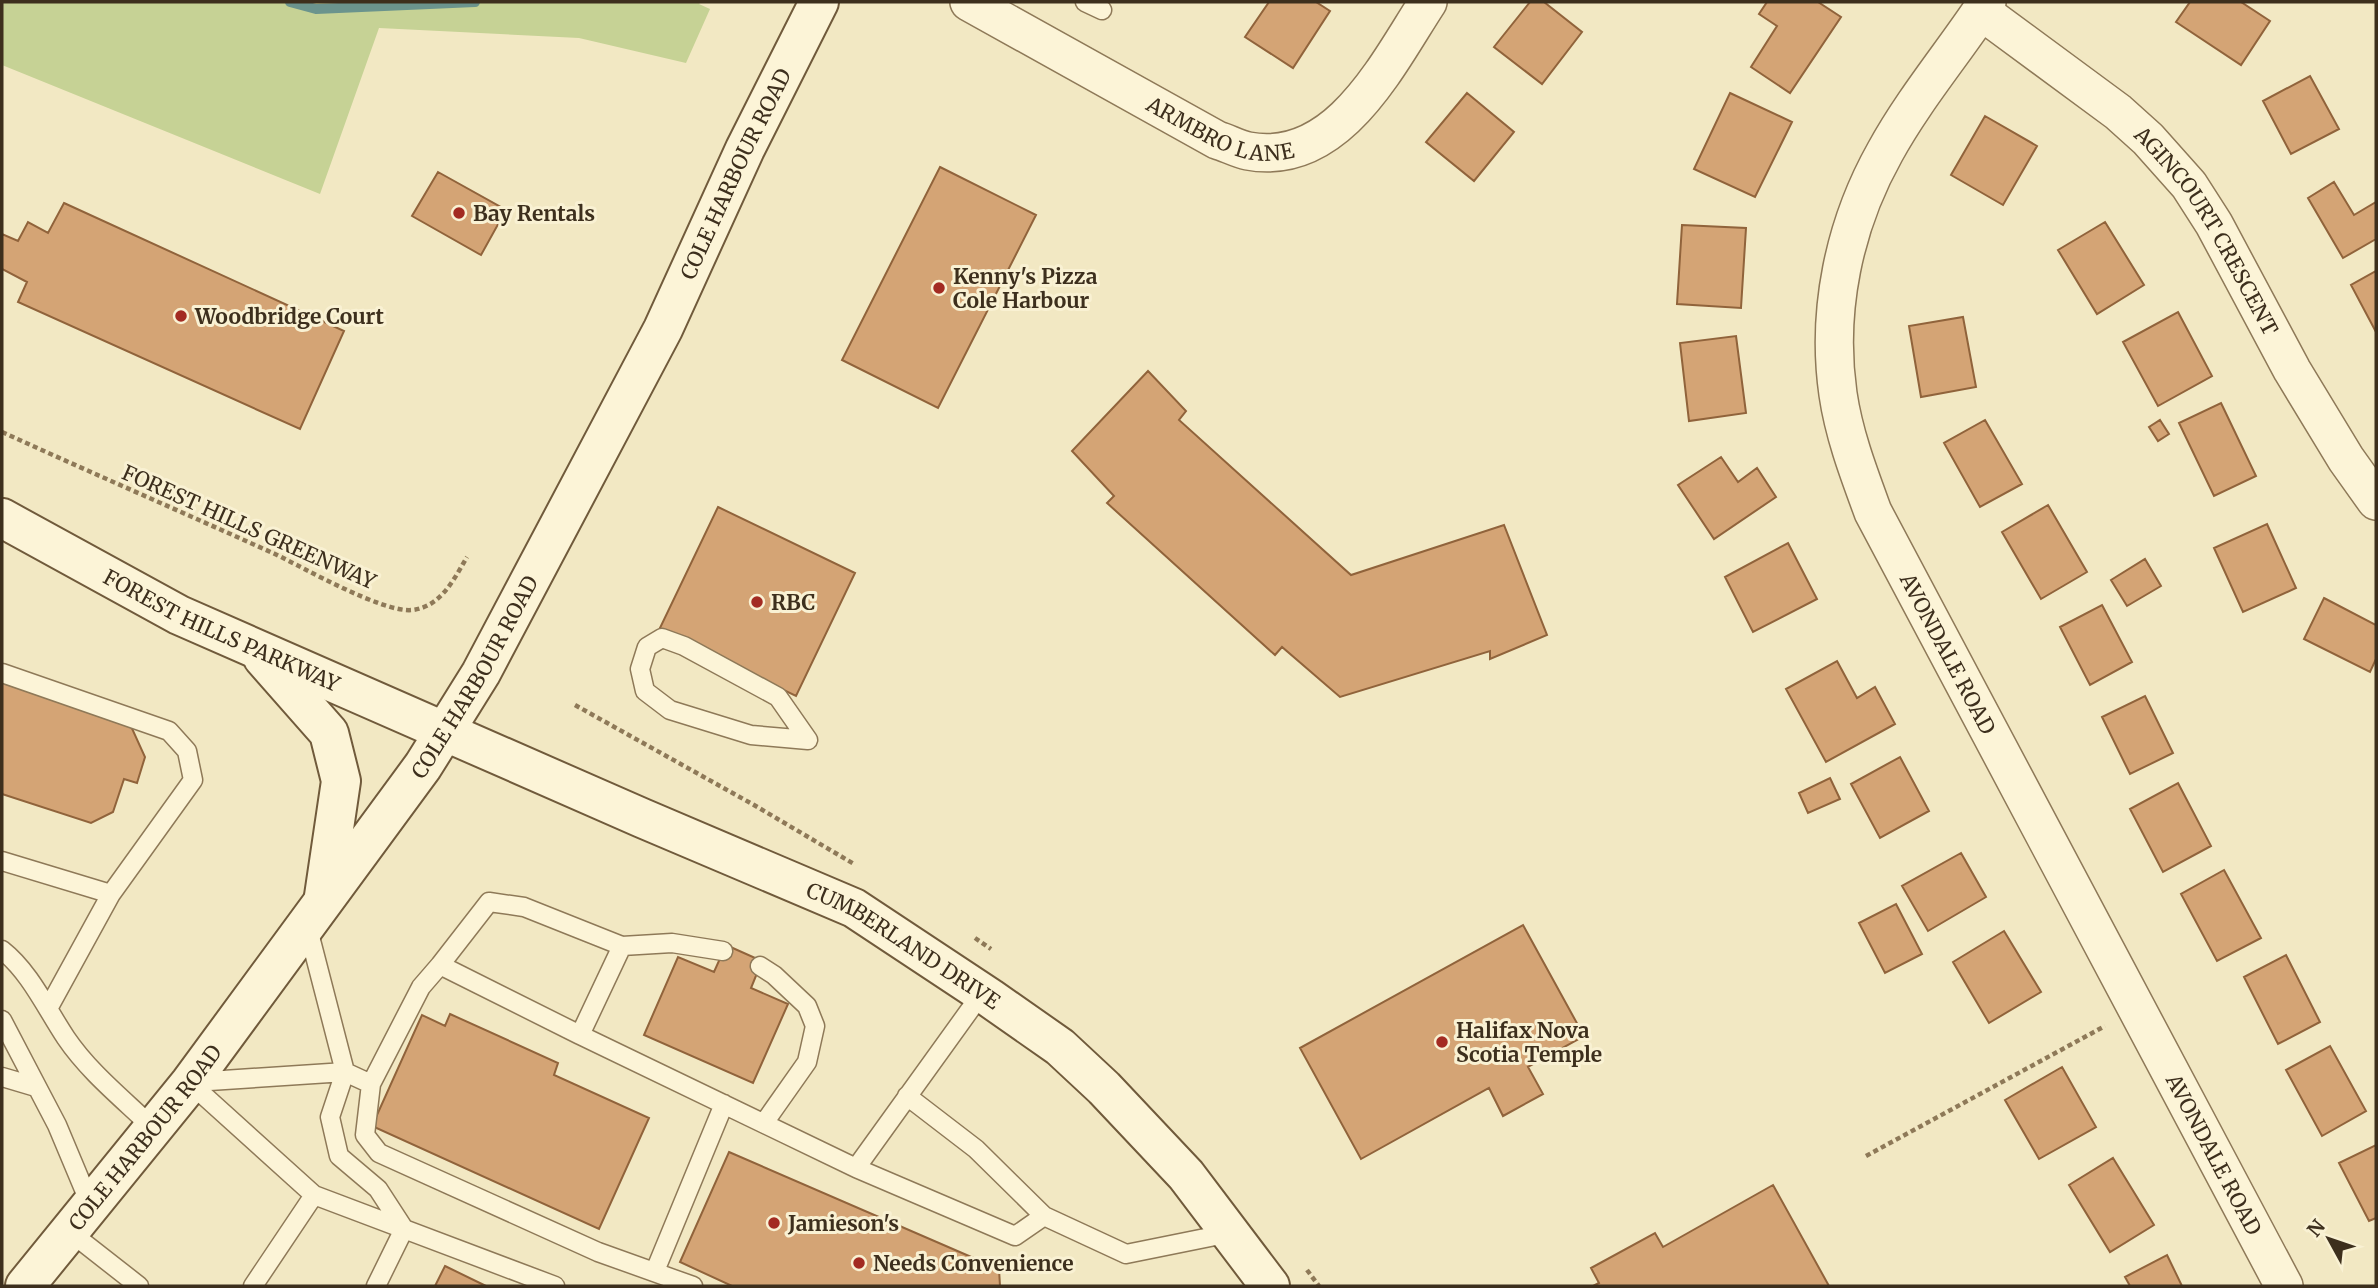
<svg xmlns="http://www.w3.org/2000/svg" width="2378" height="1288" font-family="Merriweather,serif">
<rect width="100%" height="100%" fill="#f2e8c3"/>
<!-- green -->
<path fill="#c6d295" d="M2 2H701L699 4 710 9 686 63 579 38 379 28 320 194 2 65Z"/>
<g fill="none" stroke-linecap="round" stroke-linejoin="round">
<!-- stream -->
<path stroke="#6b948d" stroke-width="10" d="M290 2 316 9 475 2"/>
</g>
<!-- building -->
<path fill="#d4a475" stroke="#90633b" stroke-width="2" d="M1269 2H1316L1330 11 1293 68 1245 37Z
M1530 2H1544L1582 32 1542 84 1494 47Z
M1767 2H1818L1841 17 1790 93 1751 67 1777 26 1759 14Z
M2190 2H2241L2270 21 2241 65 2176 22Z
M2310 76 2339 129 2291 154 2263 101Z
M1467 93 1514 132 1474 181 1426 142Z
M1730 93 1792 122 1755 197 1694 169Z
M1985 116 2037 146 2003 205 1951 175Z
M940 167 1036 215 938 408 842 360Z
M438 172 506 210 481 255 412 216Z
M2334 182 2354 215 2376 202V239L2343 258 2308 198Z
M64 203 344 331 300 429 18 302 27 282 2 269V234L18 241 28 222 48 233Z
M2105 222 2144 285 2097 314 2058 250Z
M1682 225 1746 228 1741 308 1677 304Z
M2376 271V332L2351 285Z
M2178 312 2212 376 2158 406 2123 342Z
M1963 317 1976 387 1921 397 1909 326Z
M1736 336 1746 413 1689 421 1680 343Z
M1148 371 1186 411 1179 420 1351 575 1504 525 1547 635 1490 659V651L1340 697 1282 647 1275 655 1107 503 1114 496 1072 451Z
M2221 403 2256 476 2214 496 2179 423Z
M1985 420 2022 484 1980 507 1944 443Z
M2160 420 2169 434 2158 441 2149 427Z
M1721 457 1738 482 1757 468 1776 497 1714 539 1678 485Z
M2048 505 2087 572 2041 599 2002 532Z
M718 507 855 573 796 696 659 630Z
M2267 524 2296 588 2243 612 2214 548Z
M1788 543 1817 599 1753 632 1725 577Z
M2145 559 2161 586 2127 606 2111 580Z
M2324 598 2376 625V659L2370 672 2304 639Z
M2102 605 2132 662 2090 685 2060 627Z
M1837 661 1857 698 1875 687 1895 724 1826 762 1786 689Z
M2 682 130 724 145 757 137 783 124 779 113 812 91 823 2 794Z
M2145 696 2173 753 2130 774 2102 717Z
M1900 757 1929 811 1880 838 1851 784Z
M1830 778 1840 799 1808 813 1799 793Z
M2178 783 2211 846 2163 872 2130 809Z
M1961 853 1986 897 1928 931 1902 886Z
M2224 870 2261 938 2217 961 2181 894Z
M1896 904 1922 954 1885 973 1859 923Z
M1523 925 1584 1036 1528 1067 1543 1094 1503 1116 1489 1088 1361 1159 1300 1048Z
M2004 931 2041 992 1989 1023 1953 962Z
M726 945 762 961 751 988 788 1004 753 1083 644 1035 678 957 714 972Z
M2286 955 2320 1022 2278 1044 2244 977Z
M450 1014 558 1063 554 1075 649 1118 599 1229 372 1126 422 1015 445 1026Z
M2330 1046 2366 1111 2322 1136 2286 1070Z
M2062 1067 2096 1127 2039 1159 2005 1100Z
M2376 1145V1218L2369 1221 2339 1163Z
M729 1152 999 1269 1000 1286H732L680 1262Z
M2113 1158 2154 1225 2110 1252 2069 1185Z
M1773 1185 1829 1286H1593L1599 1283 1591 1268 1655 1233 1663 1247Z
M2167 1255 2182 1286H2130L2125 1277Z
M445 1266 486 1286H435Z"/>
<g fill="none" stroke-linecap="round" stroke-linejoin="round">
<defs>
<path id="lane" d="M1085 2 1102 10
M662 638 684 646 778 697 808 740 751 735 670 710 645 691 640 669 647 647Z
M2 673 169 731 187 751 193 780 111 894 49 1007
M2 861 111 894
M622 946 672 943 723 951
M2 950C30 972 46 1008 66 1038 89 1072 123 1099 153 1128
M440 965 580 1035 622 946 524 907 489 902 440 965 421 987 371 1084 365 1135 379 1153 598 1252 693 1286
M760 966 774 975 807 1006 815 1026 807 1062 764 1123
M2 1020 57 1125 91 1206
M580 1035 856 1168 982 993
M2 1077 36 1087
M194 1082 345 1072 307 925
M190 1083 314 1195 253 1286
M371 1084 345 1072 330 1117 339 1156 378 1189 404 1229 376 1286
M907 1096 976 1149 1044 1216
M856 1168 1015 1236 1044 1216 1126 1254 1230 1233
M314 1195 555 1286
M70 1232 139 1286
M655 1271 724 1104"/>
<g id="street">
<path id="s1" d="M969 2 1217 140C1227 143 1238 149 1248 151 1338 168 1388 63 1428 2"/>
<path id="s2" d="M1987 2C1954 52 1914 99 1885 152 1844 225 1826 311 1838 394 1844 435 1859 474 1873 512L2284 1286"/>
<path id="s3" d="M1981 11 2118 112 2148 139 2189 185 2214 224 2292 370 2346 459 2376 501"/>
</g>
<g id="secondary">
<path id="s4" d="M2 518 179 615 642 818 854 908 990 998 1060 1047 1104 1088 1186 1175 1270 1286"/>
<path d="M263 658 329 733 341 781 324 896"/>
<path id="s5" d="M25 1286 190 1083 423 766 481 673 663 329 745 149 819 2"/>
</g>
</defs>
<!-- lane casing -->
<use href="#lane" stroke="#8e7958" stroke-width="21"/>
<!-- street casing -->
<use href="#street" stroke="#8e7958" stroke-width="40"/>
<!-- secondary casing -->
<use href="#secondary" stroke="#705a3b" stroke-width="42"/>
<!-- path -->
<path stroke="#8e7958" stroke-width="4.5" stroke-dasharray="5 3.5" stroke-linecap="butt" d="M2 432C92 473 184 513 275 554 304 568 383 613 412 610 441 607 454 579 467 557
M575 705 754 805 854 864
M975 938 991 949
M1866 1156 2105 1026
M1307 1270 1319 1286"/>
<!-- lane -->
<use href="#lane" stroke="#fcf4d7" stroke-width="18"/>
<!-- street -->
<use href="#street" stroke="#fcf4d7" stroke-width="37"/>
<!-- secondary -->
<use href="#secondary" stroke="#fcf4d7" stroke-width="38"/>
</g>
<!-- markers -->
<g fill="#a32b22" stroke="#f9f1d3" stroke-width="2.5">
<circle cx="459" cy="213" r="7"/>
<circle cx="939" cy="288" r="7"/>
<circle cx="181" cy="316" r="7"/>
<circle cx="757" cy="602" r="7"/>
<circle cx="1442" cy="1042" r="7"/>
<circle cx="774" cy="1223" r="7"/>
<circle cx="859" cy="1263" r="7"/>
</g>
<g text-anchor="middle" dominant-baseline="central" stroke-width="6" stroke-linejoin="round" paint-order="stroke">
<!-- street labels -->
<g font-size="21" fill="#3d2f1d" stroke="#f9f1d3">
<text stroke="none"><textPath href="#s1" startOffset="284">ARMBRO LANE</textPath></text>
<text stroke="none"><textPath href="#s5" startOffset="1325">COLE HARBOUR ROAD</textPath></text>
<text stroke="none"><textPath href="#s3" startOffset="320">AGINCOURT CRESCENT</textPath></text>
<text transform="translate(249 527) rotate(24)">FOREST HILLS GREENWAY</text>
<text stroke="none"><textPath href="#s4" startOffset="247">FOREST HILLS PARKWAY</textPath></text>
<text stroke="none"><textPath href="#s2" startOffset="716">AVONDALE ROAD</textPath></text>
<text stroke="none"><textPath href="#s5" startOffset="758">COLE HARBOUR ROAD</textPath></text>
<text stroke="none"><textPath href="#s4" startOffset="999">CUMBERLAND DRIVE</textPath></text>
<text stroke="none"><textPath href="#s5" startOffset="191">COLE HARBOUR ROAD</textPath></text>
<text stroke="none"><textPath href="#s2" startOffset="1283">AVONDALE ROAD</textPath></text>
</g>
<!-- poi labels -->
<g font-size="21" font-weight="bold" fill="#3d2f1d" stroke="#f9f1d3" text-anchor="start">
<text x="473" y="213">Bay Rentals</text>
<text x="953" y="276">Kenny's Pizza<tspan x="953" dy="24">Cole Harbour</tspan></text>
<text x="195" y="316">Woodbridge Court</text>
<text x="771" y="602">RBC</text>
<text x="1456" y="1030">Halifax Nova<tspan x="1456" dy="24">Scotia Temple</tspan></text>
<text x="788" y="1223">Jamieson's</text>
<text x="873" y="1263">Needs Convenience</text>
</g>
</g>
<!-- border -->
<rect width="2378" height="1288" fill="none" stroke="#3d2f1d" stroke-width="7"/>
<!-- north arrow -->
<g transform="translate(2329 1239) rotate(310)" stroke="#f9f1d3" stroke-width="5" paint-order="stroke">
<path d="M0-5L12 26L0 18L-12 26Z" fill="#3d2f1d"/>
<text y="-10" font-size="19" font-weight="bold" text-anchor="middle" fill="#3d2f1d">N</text>
</g>
</svg>
